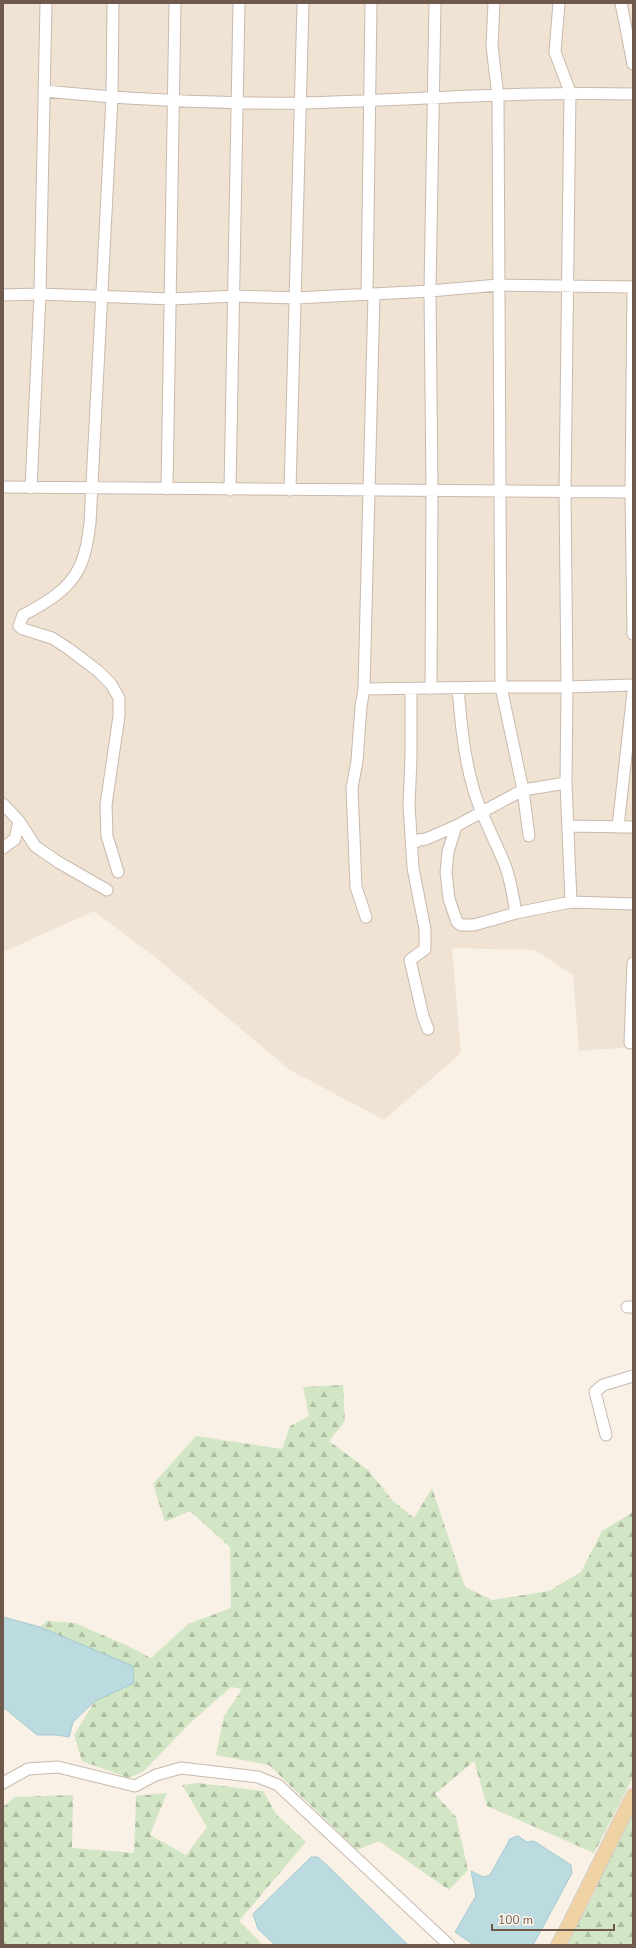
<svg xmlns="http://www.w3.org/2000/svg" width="636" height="1948" font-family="'Nunito Sans',sans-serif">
<defs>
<pattern id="forest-firs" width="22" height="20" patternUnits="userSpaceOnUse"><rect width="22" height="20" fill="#d2e5c5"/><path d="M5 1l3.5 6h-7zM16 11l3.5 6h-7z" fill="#afbda2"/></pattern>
</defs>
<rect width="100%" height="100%" fill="#f9f1e5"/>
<!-- residential -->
<path fill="#f0e3d4" d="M3 3H633V1047L579 1051 573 975 535 950 452 948 461 1053 384 1120 290 1070 155 957 94 911 3 952Z"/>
<!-- forest -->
<path fill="url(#forest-firs)" d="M343 1385 345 1421 329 1441 368 1470 393 1501 414 1518 432 1488 465 1587 492 1600 549 1591 581 1572 602 1531 633 1512V1777L594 1853 487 1806 474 1761 435 1794 456 1817 468 1870 449 1890 379 1841 357 1850 269 1765 216 1755 224 1716 242 1689 231 1687 190 1723 144 1771 129 1778 82 1761 74 1735 95 1701 134 1683 40 1627 47 1621 75 1623 128 1646 151 1658 188 1624 231 1608 230 1547 190 1511 165 1522 153 1484 196 1436 282 1449 290 1426 309 1416 303 1387Z
M198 1783 263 1791 276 1814 306 1842 239 1921 263 1945H3V1807L15 1797 73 1795 72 1848 134 1853 136 1796 167 1793 150 1835 186 1855 207 1827 182 1785Z
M633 1808V1945H564L594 1894 613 1842Z"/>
<!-- water -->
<path fill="#bcdbe0" stroke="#a4cad1" d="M3 1617 40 1627 133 1666 134 1683 95 1701 73 1722 69 1737 57 1735H37L3 1707Z
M518 1836 527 1842 534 1841 571 1865 572 1873 533 1945H474L455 1932 476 1896 471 1871 483 1877 490 1875 510 1839Z
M311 1857H318L334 1872 408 1945H275L258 1929 253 1914Z"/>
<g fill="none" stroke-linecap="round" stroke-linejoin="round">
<defs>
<path id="minor" d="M494 3 492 46 498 96 501 687H567L566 783 571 902
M559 3 555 52 570 92 565 491 567 687 633 685
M621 3 633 64
M44 91 112 97 113 3
M633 286 631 492 633 634
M367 294 371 3
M3 295 40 294 172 299 235 296 296 298 430 291 498 285 633 287
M3 487 633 492
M31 488 40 294 46 3
M167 489 175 3
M230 490 239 3
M290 490 303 3
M458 688C461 724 464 757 474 791 482 817 495 840 505 865 511 880 513 897 516 913
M364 689 501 687 523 790 529 836
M411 689V758L409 805 413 868 425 929V949L410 960 423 1016 428 1029
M431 689 432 491 430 291 435 3
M3 804 19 821 35 846 58 862 107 890
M456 826 448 852 446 872 449 899 457 922 461 925H474L516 913 571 902 633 904
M569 826 633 827
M618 827 633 692
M412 844 419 840 426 839 456 826 523 790 566 783
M3 848 15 839 19 821
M118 872 107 836 106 805 119 716V698L111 684 98 671 69 649 52 638 23 629 19 626 23 615C44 604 69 590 79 568 86 554 88 538 90 523L112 97C174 101 237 104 300 103 411 100 522 91 633 94
M366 917 356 887 352 788 357 761 361 706 364 689 374 294
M630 1043 633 963
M627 1307H633
M606 1435 595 1392 603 1385 633 1376
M3 1783 28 1769 58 1767 135 1786 156 1775 181 1768 258 1777 278 1785 449 1945"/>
<path id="major" d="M558 1945 569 1925 633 1796"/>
</defs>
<!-- minor casing -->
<use href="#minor" stroke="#c9b9ad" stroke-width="13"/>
<!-- major casing -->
<use href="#major" stroke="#d4cdca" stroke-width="16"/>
<!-- minor -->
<use href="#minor" stroke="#fff" stroke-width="11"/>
<!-- major -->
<use href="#major" stroke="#f0d3a5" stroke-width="14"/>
</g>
<!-- border -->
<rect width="636" height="1948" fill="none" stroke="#6f594d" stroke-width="8"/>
<!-- scale -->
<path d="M492 1924v6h122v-6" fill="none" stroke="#6f594d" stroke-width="2"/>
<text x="498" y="1924" font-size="12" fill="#6f594d" stroke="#fcf5eb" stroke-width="3" paint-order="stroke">100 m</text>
</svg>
